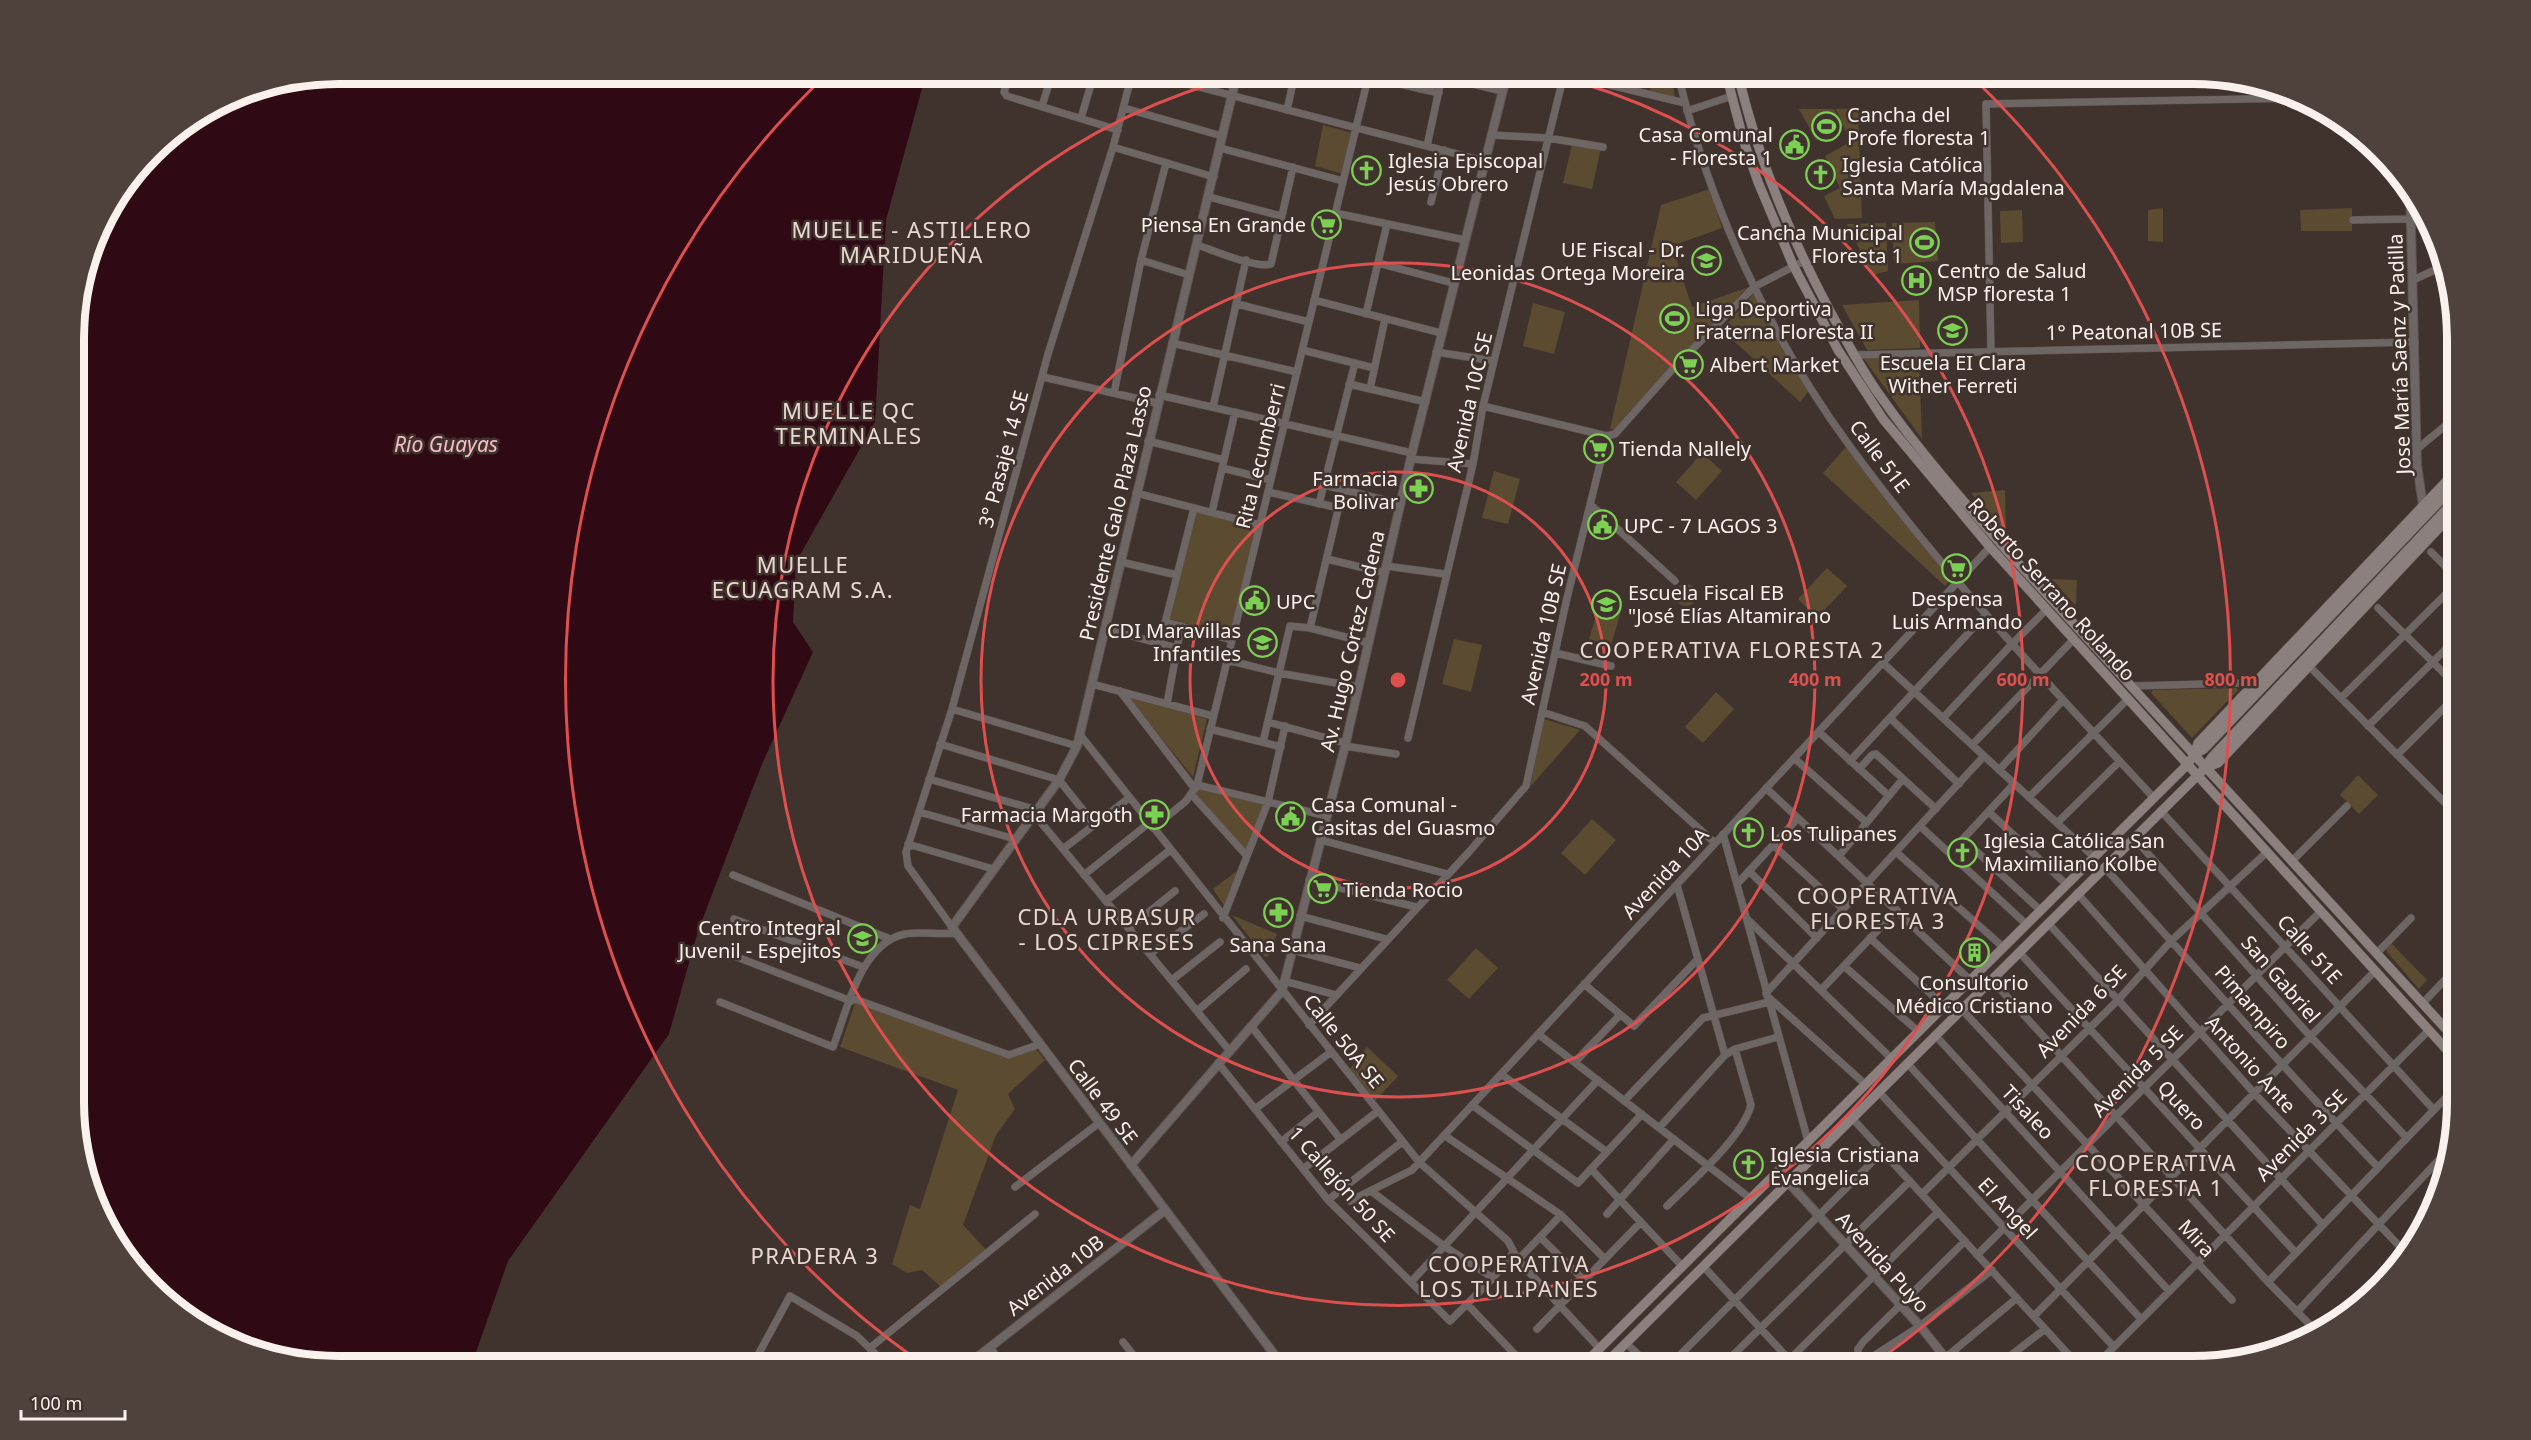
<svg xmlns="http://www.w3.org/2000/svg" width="2531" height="1440" font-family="'Noto Sans',sans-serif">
<rect width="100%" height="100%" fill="#40332d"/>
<!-- green -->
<path fill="#5a4b31" d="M1654 74H1670L1675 97 1650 91Z
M1858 108 1859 134 1849 139 1836 109Z
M1799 109H1834L1843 126 1816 140Z
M1323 125 1352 133 1343 174 1315 166Z
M1859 137 1862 218 1835 219 1824 196 1840 188 1825 156Z
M1572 144 1601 148 1592 189 1563 183Z
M1710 189 1722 228 1672 246 1692 307 1746 288V289L1615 430 1610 429 1661 205Z
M2163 208V242L2148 241V210Z
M2352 208V231H2301L2300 210Z
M2022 210 2023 242 2001 243 2000 211Z
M1935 222 1938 261 1894 264 1892 223Z
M1886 223 1888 271 1872 275 1847 224Z
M1754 293 1809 391 1800 402 1722 330Z
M1919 300 1920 348 1867 350 1842 305Z
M1533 303 1565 312 1554 354 1523 346Z
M1861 355H1919L1922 439Z
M1846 447 1951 579 1945 586 1823 473Z
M1702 453 1722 471 1696 500 1676 482Z
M1494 471 1520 479 1508 524 1482 518Z
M2005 490V491L2006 533 1971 493Z
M1196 511 1257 526 1230 635 1170 619Z
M1827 568 1847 586 1817 618 1798 599Z
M2052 579 2077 580 2076 604 2075 605Z
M1675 595a11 11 0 1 1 22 0a11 11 0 1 1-22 0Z
M1599 606 1621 611 1611 646 1589 639Z
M1454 639 1482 645 1471 692 1442 684Z
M2237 688 2238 690 2192 738 2151 693 2153 690Z
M1716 692 1734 709 1703 743 1685 727Z
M1125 694 1207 719 1193 777Z
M1544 719 1580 730 1530 787Z
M2358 775 2378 795 2359 814 2340 795Z
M1198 787 1264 803 1246 852 1195 795Z
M1592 819 1616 840 1585 875 1561 853Z
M1237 871 1225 907 1213 889Z
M1232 915 1277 934 1269 956 1265 957Z
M2390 942 2427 980 2419 989 2387 952 2386 948Z
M1476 948 1498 968 1469 999 1447 980Z
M856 1001 1010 1056 1034 1047 1045 1060 1008 1094 1015 1109 996 1135 963 1225 986 1250 941 1287 922 1270 907 1273 892 1264 910 1205 920 1209 958 1090 840 1047Z
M1367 1047 1398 1076 1374 1102 1349 1070Z"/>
<!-- water -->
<path fill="#2f0a15" d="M338 74H926L886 220 875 422 796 562 793 622 813 652 762 764 698 931 669 1034 508 1261 474 1358 468 1366H338L270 1358 206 1331 118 1248 76 1136V304L101 221 163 139 237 94Z"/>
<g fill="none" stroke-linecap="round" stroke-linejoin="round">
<defs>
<path id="minor" d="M1010 74 1004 92 1007 96 1118 130
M1149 74 1484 161
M1357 74 1439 93
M1431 74 1502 91
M1564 74 1685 103
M1678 74C1709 205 1769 336 1849 445 1941 571 2048 684 2154 798
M1420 89 1424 74
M1042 106 1052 74
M1124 108 1222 136
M1287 110 1295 74
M1687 111 1732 96
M1081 118 1094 74
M1491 135 1548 138 1603 147
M1427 146 1442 76
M1113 147 1214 177
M1220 148 1343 181
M1209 197 1281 216
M1431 202 1444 150
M1335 213 1465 240
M2353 220 2411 219 2424 214
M1197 245C1213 250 1256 269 1271 264L1293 167
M1141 260 1189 275
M1378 263 1453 283
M2413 280 2446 265
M1314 300 1441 333
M1237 304 1309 322
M1366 314 1387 224
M1172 343 1297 372
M1302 350 1374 368
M1991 351 1986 104 2300 98
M1436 352 1494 361
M1853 355 2415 342
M1043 377 1157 403
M1349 384 1426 402
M1370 389 1385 319
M1114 393 1141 260 1166 163
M1159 395 1412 453
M1483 406 1607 436 1615 434 1671 371 1754 287 1804 261
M1213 407 1246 260
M1148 441 1224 460
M2417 449 2457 416
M1411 459 1473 464
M1222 468 1271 480
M1324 485 1401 504
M1268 492 1339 508
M1136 493 1260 525
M1319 504 1355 363
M1591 505 1675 581
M1212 512 1235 412
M2431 552 2457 578
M1327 559 1385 573
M1121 562 1177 575
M1386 566 1445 574
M2378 608 2457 686
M1165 622 1232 640
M1310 628 1343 489
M1105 629 1177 648
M1160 643 1194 508
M1555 653 1611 666
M1227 660 1279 673 1359 687
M1883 663 2094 857
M2309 666 2457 815
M1092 684 1213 716
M2131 686 2245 683
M1120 691 1195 789
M2341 698 2457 583
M1167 704 1181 626
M952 709 1077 746
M1542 712 1585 726 1715 843
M1890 718 1959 784
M1943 718 2012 644 2046 610
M1268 722 1345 743
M2368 726 2457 638
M1210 729 1281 747
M1819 732 1889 796
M1081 736 1419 1162 1508 1241 1518 1260 1600 1349
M1408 738 1473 464 1483 406 1564 74
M1263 742 1290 626 1310 628 1369 643
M940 744 1059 780 1095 825
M1972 745 2073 640
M1345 746 1396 754
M2397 755 2457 695
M1794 758 1866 822
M1850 761 1986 614
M1859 769 1872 755 1876 754 1936 809
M1999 770 2063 700
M929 779 1037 810
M1197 785 1327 816
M1766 788 1970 980
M1192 795 1247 856
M2029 797 2127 700
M2161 811 2434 1110
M919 812 1015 839
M1989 812 2066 884
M1034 814 1229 1050
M2057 823 2120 761
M1920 826 2026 924
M1153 828 1186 801 1197 785 1369 74
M1723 834 1808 1141
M2134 838 2310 1036 2407 1138
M1963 839 2040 910
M1321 840 1447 874
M908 844 993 869
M1773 845 1843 909
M1063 849 1129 798
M1896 852 2003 947
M1950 853 2014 784
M1839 856 1902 780
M2292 861 2347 806
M2104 867C2196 967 2284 1070 2378 1167
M1749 871 1817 938
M733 875 890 939
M1084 875 1149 823
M1309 880 1416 907
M1737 884 1798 818
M1677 885 1725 1055
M2077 893 2254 1093 2405 1252
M1106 901 1170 850
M1300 916 1386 939
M1223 918 1268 802 1285 726
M734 919 863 967
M1747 919 1892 1059
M2048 923 2323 1225
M952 927 908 866 906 852 952 709 1048 354 1113 147 1132 74
M1129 928 1175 891
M1870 938 1944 1006
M1292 950 1360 968
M2019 952 2296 1253
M2377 953 2411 918
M1150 954 1204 914
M737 957 851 1001
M1844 966 1919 1032
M1991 979 2268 1282 2318 1333
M1172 980 1220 942
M1284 981 1336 995
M1584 984 1634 1026 1697 960
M1821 990 1897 910
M1766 993 1984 756
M1767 996 1865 1084
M852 998 1009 1055 1040 1044
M720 1002 833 1047C847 1011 860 943 905 934 921 931 939 935 956 933
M2423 1003 2457 967
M1197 1011 1246 969
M1967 1015 2232 1300
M1309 1025 1468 853 1526 786 1567 598 1607 436
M1251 1026 1341 1140
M1538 1034 1751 1199
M1935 1035 2169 1291
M1575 1062 1620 1015
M1218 1063 1328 1200 1450 1321 1493 1278 1513 1253
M1907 1063 2141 1319
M1501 1074 1607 1152
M1879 1092 2114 1347
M1624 1101 1703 1018 1769 1002
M1472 1105 1578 1183 1642 1114
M1255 1109 1331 1052
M1852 1118 2079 1366
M1659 1128 1725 1055 1735 1049 1778 1037
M1444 1135 1561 1215 1605 1259
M1281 1142 1318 1112
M1303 1169 1378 1111
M1591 1169 1683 1267
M1015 1187 1099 1123
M1371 1191 1444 1246 1493 1278
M1922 1194 2118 1000 2172 940 2266 853
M1328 1200 1402 1142
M1350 1201 1412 1170 1990 547
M1667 1206C1691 1182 1743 1137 1751 1105L1735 1049
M1607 1214 1674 1139
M1540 1237 1584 1280
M1977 1255 2321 911
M1518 1260 1561 1215
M1704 1267 1795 1366
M1411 1282 1598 1080
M2268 1282 2457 1086
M1467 1304 1526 1366
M2297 1312 2448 1150
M2034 1316 2375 971
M1537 1329 1641 1222
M1123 1342 1142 1366
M1626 1343 1650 1366
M871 1347 1035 1214
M990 1347 1003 1366
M1945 1358 2017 1298
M752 1366 790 1296 857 1336 888 1366
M1669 1366 1883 1151
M1722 1366 1910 1181
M1783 1366 1938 1212
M1858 1366 1920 1326 1992 1270
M1859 1366 1858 1349 1863 1342 1965 1241
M1997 1366 2045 1329
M2059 1366 2071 1357
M2095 1366 2429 1030"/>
<path id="tertiary" d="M1237 74 1077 746 1059 780 952 927 1283 1366
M2410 189 2417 465 2424 512
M1131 1165 1282 991 1345 746 1412 453 1507 74
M1788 1182 1920 1326 1952 1366
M966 1366 1165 1210"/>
<path id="secondary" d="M1726 74 1744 142 1758 182 1793 265 1838 350 1883 419 1990 547 2457 1061
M1738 74C1757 156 1790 236 1830 311 1846 340 1861 370 1881 397 1919 451 1964 502 2008 552L2457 1041
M2194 755 2204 749 2457 483
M2207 767 2218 763 2457 509
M1582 1366 2187 765 2194 755 2198 743 2457 470
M1603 1366 2205 768 2212 757 2457 498"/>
</defs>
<!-- minor casing -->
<use href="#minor" stroke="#5e514c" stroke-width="8"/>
<!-- tertiary casing -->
<use href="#tertiary" stroke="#5e514c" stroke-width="10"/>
<!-- secondary casing -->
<use href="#secondary" stroke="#5e514c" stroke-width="10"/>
<!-- minor -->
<use href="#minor" stroke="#6d6665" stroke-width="7"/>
<!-- tertiary -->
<use href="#tertiary" stroke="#6d6665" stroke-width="8"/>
<!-- secondary -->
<use href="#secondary" stroke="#8c807f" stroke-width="9"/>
</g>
<!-- distance rings -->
<g fill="none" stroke="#dd504f" stroke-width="3">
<circle cx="1398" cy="680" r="208"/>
<circle cx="1398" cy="680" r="417"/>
<path d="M1549 74A625 625 0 1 1 1247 74"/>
<path d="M920 1362A833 833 0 0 1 825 76M1971 76A833 833 0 0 1 1876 1362"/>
</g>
<!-- icons -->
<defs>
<symbol id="stadium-ring" viewBox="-11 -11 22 22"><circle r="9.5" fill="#40332d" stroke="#7cd155" stroke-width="1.5"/><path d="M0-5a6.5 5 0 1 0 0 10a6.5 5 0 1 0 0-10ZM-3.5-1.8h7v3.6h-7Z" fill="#7cd155"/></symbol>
<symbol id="civic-ring" viewBox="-11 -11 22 22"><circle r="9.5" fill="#40332d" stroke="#7cd155" stroke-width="1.5"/><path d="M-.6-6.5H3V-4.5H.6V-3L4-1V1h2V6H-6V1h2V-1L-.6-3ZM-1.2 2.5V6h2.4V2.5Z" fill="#7cd155"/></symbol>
<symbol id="church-ring" viewBox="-11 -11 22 22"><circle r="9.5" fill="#40332d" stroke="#7cd155" stroke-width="1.5"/><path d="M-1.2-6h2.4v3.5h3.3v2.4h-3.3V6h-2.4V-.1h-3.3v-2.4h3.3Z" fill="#7cd155"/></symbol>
<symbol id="supermarket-ring" viewBox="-11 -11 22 22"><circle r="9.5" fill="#40332d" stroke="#7cd155" stroke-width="1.5"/><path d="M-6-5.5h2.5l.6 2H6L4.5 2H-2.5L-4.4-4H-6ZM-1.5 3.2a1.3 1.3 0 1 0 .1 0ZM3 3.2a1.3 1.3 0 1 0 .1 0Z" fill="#7cd155"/></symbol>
<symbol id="school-ring" viewBox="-11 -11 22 22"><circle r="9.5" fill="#40332d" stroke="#7cd155" stroke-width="1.5"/><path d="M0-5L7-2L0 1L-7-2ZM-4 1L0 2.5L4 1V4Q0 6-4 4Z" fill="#7cd155"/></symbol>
<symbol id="hospital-ring" viewBox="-11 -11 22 22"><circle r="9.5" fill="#40332d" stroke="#7cd155" stroke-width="1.5"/><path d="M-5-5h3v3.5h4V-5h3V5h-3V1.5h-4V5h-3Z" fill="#7cd155"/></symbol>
<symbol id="pharmacy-ring" viewBox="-11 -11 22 22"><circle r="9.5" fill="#40332d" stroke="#7cd155" stroke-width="1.5"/><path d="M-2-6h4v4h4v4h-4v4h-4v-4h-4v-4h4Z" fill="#7cd155"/></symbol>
<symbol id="building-ring" viewBox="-11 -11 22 22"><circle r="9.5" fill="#40332d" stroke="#7cd155" stroke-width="1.5"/><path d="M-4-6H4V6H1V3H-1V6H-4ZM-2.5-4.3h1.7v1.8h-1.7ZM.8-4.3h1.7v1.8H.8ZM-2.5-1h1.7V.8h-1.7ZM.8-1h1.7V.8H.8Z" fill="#7cd155"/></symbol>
</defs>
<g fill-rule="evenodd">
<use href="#stadium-ring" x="1810" y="110" width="33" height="33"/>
<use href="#civic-ring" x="1778" y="128" width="33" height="33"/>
<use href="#church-ring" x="1350" y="154" width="33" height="33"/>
<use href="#church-ring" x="1804" y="158" width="33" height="33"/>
<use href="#supermarket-ring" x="1310" y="208" width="33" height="33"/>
<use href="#stadium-ring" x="1908" y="226" width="33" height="33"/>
<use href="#school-ring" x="1690" y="244" width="33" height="33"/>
<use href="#hospital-ring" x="1900" y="264" width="33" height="33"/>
<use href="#stadium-ring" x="1658" y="302" width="33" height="33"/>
<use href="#school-ring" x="1936" y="314" width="33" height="33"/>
<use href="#supermarket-ring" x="1672" y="348" width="33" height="33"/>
<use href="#supermarket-ring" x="1582" y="432" width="33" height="33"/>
<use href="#pharmacy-ring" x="1402" y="472" width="33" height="33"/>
<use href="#civic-ring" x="1586" y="508" width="33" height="33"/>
<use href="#supermarket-ring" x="1940" y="552" width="33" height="33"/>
<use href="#civic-ring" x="1238" y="584" width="33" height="33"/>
<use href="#school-ring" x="1590" y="588" width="33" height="33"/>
<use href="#school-ring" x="1246" y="626" width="33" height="33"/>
<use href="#pharmacy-ring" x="1138" y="798" width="33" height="33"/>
<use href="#civic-ring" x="1274" y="800" width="33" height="33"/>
<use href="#church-ring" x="1732" y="816" width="33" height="33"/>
<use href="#church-ring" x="1946" y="836" width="33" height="33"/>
<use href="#supermarket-ring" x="1306" y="872" width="33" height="33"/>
<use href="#pharmacy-ring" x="1262" y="896" width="33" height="33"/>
<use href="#school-ring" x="846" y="922" width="33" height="33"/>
<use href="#building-ring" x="1958" y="936" width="33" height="33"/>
<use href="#church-ring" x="1732" y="1148" width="33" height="33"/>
</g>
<g text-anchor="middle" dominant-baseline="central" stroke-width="5" stroke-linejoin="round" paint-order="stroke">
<!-- poi labels -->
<g font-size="20" fill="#faf1ed" stroke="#40332d" text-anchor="start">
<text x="1847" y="114">Cancha del<tspan x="1847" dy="23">Profe floresta 1</tspan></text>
<text x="1773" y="134" text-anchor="end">Casa Comunal<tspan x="1773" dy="23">- Floresta 1</tspan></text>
<text x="1388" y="160">Iglesia Episcopal<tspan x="1388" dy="23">Jesús Obrero</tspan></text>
<text x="1842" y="164">Iglesia Católica<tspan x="1842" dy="23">Santa María Magdalena</tspan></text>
<text x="1306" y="224" text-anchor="end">Piensa En Grande</text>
<text x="1903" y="232" text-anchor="end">Cancha Municipal<tspan x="1903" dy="23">Floresta 1</tspan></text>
<text x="1685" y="249" text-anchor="end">UE Fiscal - Dr.<tspan x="1685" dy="23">Leonidas Ortega Moreira</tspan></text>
<text x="1937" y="270">Centro de Salud<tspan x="1937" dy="23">MSP floresta 1</tspan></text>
<text x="1695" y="308">Liga Deportiva<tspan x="1695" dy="23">Fraterna Floresta II</tspan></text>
<text x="1953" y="362" text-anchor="middle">Escuela EI Clara<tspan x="1953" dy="23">Wither Ferreti</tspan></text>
<text x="1710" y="364">Albert Market</text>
<text x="1619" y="448">Tienda Nallely</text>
<text x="1398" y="478" text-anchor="end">Farmacia<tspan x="1398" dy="23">Bolivar</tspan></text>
<text x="1624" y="525">UPC - 7 LAGOS 3</text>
<text x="1628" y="592">Escuela Fiscal EB<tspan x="1628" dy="23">"José Elías Altamirano</tspan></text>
<text x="1957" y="598" text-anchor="middle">Despensa<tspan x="1957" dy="23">Luis Armando</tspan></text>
<text x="1276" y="601">UPC</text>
<text x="1241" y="630" text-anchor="end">CDI Maravillas<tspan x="1241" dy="23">Infantiles</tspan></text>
<text x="1311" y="804">Casa Comunal -<tspan x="1311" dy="23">Casitas del Guasmo</tspan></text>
<text x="1133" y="814" text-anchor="end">Farmacia Margoth</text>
<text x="1770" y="833">Los Tulipanes</text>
<text x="1984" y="840">Iglesia Católica San<tspan x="1984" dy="23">Maximiliano Kolbe</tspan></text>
<text x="1343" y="889">Tienda Rocio</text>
<text x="841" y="927" text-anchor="end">Centro Integral<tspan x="841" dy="23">Juvenil - Espejitos</tspan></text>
<text x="1278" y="944" text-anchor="middle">Sana Sana</text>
<text x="1974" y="982" text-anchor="middle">Consultorio<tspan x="1974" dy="23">Médico Cristiano</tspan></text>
<text x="1770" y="1154">Iglesia Cristiana<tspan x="1770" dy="23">Evangelica</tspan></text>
</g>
<!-- street labels -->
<g font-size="20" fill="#faf1ed" stroke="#40332d">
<text transform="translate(2134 331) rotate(-1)">1° Peatonal 10B SE</text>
<text transform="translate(2399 354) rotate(-92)">Jose María Saenz y Padilla</text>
<text transform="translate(1469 402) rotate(-77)">Avenida 10C SE</text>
<text transform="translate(1260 456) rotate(-76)">Rita Lecumberri</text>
<text transform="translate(1880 456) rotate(53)">Calle 51E</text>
<text transform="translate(1003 459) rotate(-75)">3° Pasaje 14 SE</text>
<text transform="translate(1115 513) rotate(-77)">Presidente Galo Plaza Lasso</text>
<text transform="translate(2052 589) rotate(48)">Roberto Serrano Rolando</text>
<text transform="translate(1543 634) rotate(-77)">Avenida 10B SE</text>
<text transform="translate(1352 641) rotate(-77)">Av. Hugo Cortez Cadena</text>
<text transform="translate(1665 873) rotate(-47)">Avenida 10A</text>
<text transform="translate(2310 949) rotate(48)">Calle 51E</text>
<text transform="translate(2281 979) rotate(49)">San Gabriel</text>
<text transform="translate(2253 1007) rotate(49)">Pimampiro</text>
<text transform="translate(2081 1011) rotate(-46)">Avenida 6 SE</text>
<text transform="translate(1344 1041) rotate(51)">Calle 50A SE</text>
<text transform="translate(2251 1064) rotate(48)">Antonio Ante</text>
<text transform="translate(2137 1071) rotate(-45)">Avenida 5 SE</text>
<text transform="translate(1103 1101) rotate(53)">Calle 49 SE</text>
<text transform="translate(2182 1105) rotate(47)">Quero</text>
<text transform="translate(2028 1112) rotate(47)">Tisaleo</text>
<text transform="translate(2301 1135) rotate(-45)">Avenida 3 SE</text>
<text transform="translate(1342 1184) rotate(48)">1 Callejón 50 SE</text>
<text transform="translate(2008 1208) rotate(47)">El Angel</text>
<text transform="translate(2197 1238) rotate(47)">Mira</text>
<text transform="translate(1883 1262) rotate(48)">Avenida Puyo</text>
<text transform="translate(1055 1275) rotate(-38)">Avenida 10B</text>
</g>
<!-- water labels -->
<g font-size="21" font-style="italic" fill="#f9bbc7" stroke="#40332d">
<text x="446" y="444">Río Guayas</text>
</g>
<!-- quarter labels -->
<g font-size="22" letter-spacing="1.5" fill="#ead9d2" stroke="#40332d">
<text x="912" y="229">MUELLE - ASTILLERO<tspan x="912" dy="25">MARIDUEÑA</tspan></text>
<text x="849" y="410">MUELLE QC<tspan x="849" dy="25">TERMINALES</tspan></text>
<text x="803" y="564">MUELLE<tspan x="803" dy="25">ECUAGRAM S.A.</tspan></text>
<text x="1732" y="649">COOPERATIVA FLORESTA 2</text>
<text x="1878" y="895">COOPERATIVA<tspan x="1878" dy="25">FLORESTA 3</tspan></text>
<text x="1107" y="916">CDLA URBASUR<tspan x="1107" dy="25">- LOS CIPRESES</tspan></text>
<text x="2156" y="1162">COOPERATIVA<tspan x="2156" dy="25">FLORESTA 1</tspan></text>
<text x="815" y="1255">PRADERA 3</text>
<text x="1509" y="1263">COOPERATIVA<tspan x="1509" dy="25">LOS TULIPANES</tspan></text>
</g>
</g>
<!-- crop -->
<path d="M0 0H2531V1440H0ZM338 84H2193A254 254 0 0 1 2447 338V1102A254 254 0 0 1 2193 1356H338A254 254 0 0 1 84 1102V338A254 254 0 0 1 338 84Z" fill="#4f423c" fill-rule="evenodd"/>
<path fill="none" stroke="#faf1ed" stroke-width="8" d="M338 84H2193A254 254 0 0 1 2447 338V1102A254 254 0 0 1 2193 1356H338A254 254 0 0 1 84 1102V338A254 254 0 0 1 338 84Z"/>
<circle cx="1398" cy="680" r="9" fill="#dd504f" stroke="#40332d" stroke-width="3"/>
<g font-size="18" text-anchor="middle" font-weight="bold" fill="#dd504f" stroke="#40332d" stroke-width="5" stroke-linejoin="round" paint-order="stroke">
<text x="1606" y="686">200 m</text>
<text x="1815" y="686">400 m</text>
<text x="2023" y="686">600 m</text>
<text x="2231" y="686">800 m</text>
</g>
<!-- scale -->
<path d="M21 1410v9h104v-9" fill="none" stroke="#faf1ed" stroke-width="3"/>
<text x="30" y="1410" font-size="18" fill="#faf1ed" stroke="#40332d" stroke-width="4.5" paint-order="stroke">100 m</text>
</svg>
